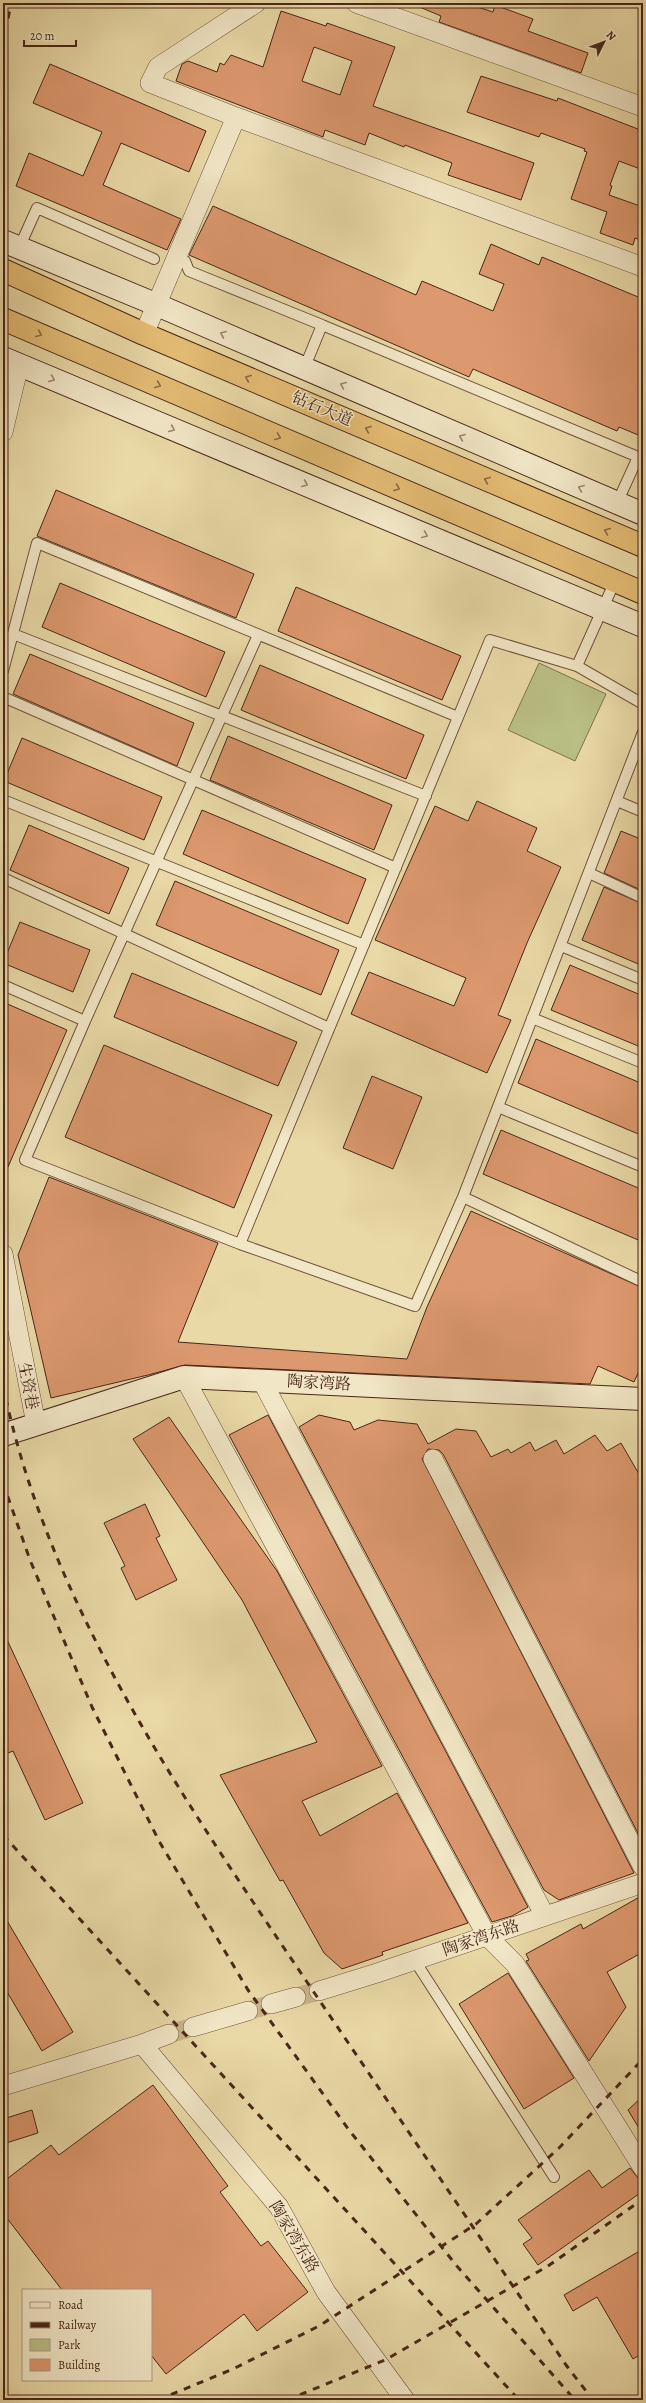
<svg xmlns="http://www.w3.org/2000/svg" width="646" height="2403" font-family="Alegreya,'Noto Serif SC',serif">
<rect width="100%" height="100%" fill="#e9d9a7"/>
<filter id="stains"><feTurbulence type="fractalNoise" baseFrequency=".005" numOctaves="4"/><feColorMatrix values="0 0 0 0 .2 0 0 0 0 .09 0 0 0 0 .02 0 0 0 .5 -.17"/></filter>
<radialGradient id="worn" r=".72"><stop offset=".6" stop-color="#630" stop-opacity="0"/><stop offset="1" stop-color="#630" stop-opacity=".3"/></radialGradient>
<!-- green -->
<path fill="#b9bf85" stroke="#81734e" d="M539 663 606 694 575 761 508 730Z"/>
<!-- building -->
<path fill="#dc986e" stroke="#492718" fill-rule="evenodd" d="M410 3H465L493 12 495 5 533 19 528 31 588 53 581 73 439 22 441 16Z
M281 11 326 26 327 23 395 47 373 106 534 163 521 200 448 175 452 163 405 145 404 147 369 133 365 145 325 130 323 137 176 81 182 64 188 61 217 72 220 63 224 65 231 55 263 67ZM314 47 352 61 340 95 302 81Z
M50 64 206 131 189 172 121 143 103 185 181 219 167 250 16 186 29 153 83 176 102 132 33 103Z
M481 76 557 101 558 98 643 131V170L619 161 610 185 612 186 609 195 643 207V241L635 238 633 245 600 233 607 212 571 199 587 152 584 151 585 149 541 133 539 137 467 112Z
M213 206 416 295 422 281 493 311 504 284 479 274 491 244 539 265 542 257 643 299V437L619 427 617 431 473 369 469 377 189 255Z
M56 490 254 574 236 618 37 536Z
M60 583 225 652 206 697 42 627Z
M296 587 461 656 442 700 278 631Z
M30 654 194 723 177 766 13 694Z
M260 665 424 735 406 779 241 710Z
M228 736 392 805 374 850 210 780Z
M22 738 162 797 144 840 4 781Z
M477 801 537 828 527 851 561 867 527 943 498 1015 511 1020 487 1073 351 1014 369 972 454 1006 466 978 375 940 435 806 468 821Z
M202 810 366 879 348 924 183 854Z
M29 825 129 868 109 914 10 870Z
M621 831 643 840V891L604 873Z
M175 881 339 950 321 995 156 925Z
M604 887 643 904V966L582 940Z
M20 922 90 950 73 992 3 963Z
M570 965 643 996V1048L551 1010Z
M132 973 297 1042 278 1086 114 1017Z
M3 1002 67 1030 8 1167 3 1102Z
M536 1039 643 1084V1136L518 1083Z
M104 1045 272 1115 234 1208 65 1137Z
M372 1076 422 1097 393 1169 343 1148Z
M501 1130 643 1190V1242L483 1174Z
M49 1177 218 1243 178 1342 407 1359 427 1307 471 1211 643 1288V1362L634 1382 598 1366 590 1384 185 1365 148 1375 51 1398 18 1255Z
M268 1415 528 1907 512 1916 492 1922 229 1435Z
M319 1415 350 1422 354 1430 378 1420 417 1424 428 1444 456 1429 476 1431 491 1457 508 1449 511 1453 530 1442 535 1451 556 1440 564 1454 595 1435 607 1451 621 1443 643 1481V1843L443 1454 439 1450 428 1449 422 1459 634 1873 559 1900 544 1890 299 1427Z
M169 1417 277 1571 382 1766 302 1801 320 1836 397 1793 468 1923 382 1952 383 1955 342 1969 324 1953 283 1880 280 1881 220 1775 317 1742 242 1600 133 1439Z
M145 1504 160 1536 156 1538 177 1580 136 1600 121 1568 125 1566 104 1523Z
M3 1631 83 1803 45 1820 13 1751 3 1755Z
M643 1895V1952L607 1972 626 2007 589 2061 526 1961 529 1960 526 1954 581 1924 583 1929Z
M3 1914 73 2032 42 2051 3 1985Z
M508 1973 574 2078 524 2109 459 2004Z
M153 2085 228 2186 220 2192 261 2246 268 2241 308 2292 257 2331 244 2314 166 2374 151 2355V2290H62L3 2213V2182L51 2145 59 2155Z
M643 2096V2135L628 2110Z
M32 2110 38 2133 3 2144V2119Z
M630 2168 638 2178 643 2179V2191L538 2265 523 2244 532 2238 518 2220 589 2170 602 2188Z
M643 2249V2353L633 2359 597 2297 573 2311 564 2295Z"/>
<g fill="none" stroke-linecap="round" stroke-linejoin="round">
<!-- street-tunnel -->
<path stroke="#c9b58a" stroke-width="19" stroke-dasharray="19 10" stroke-linecap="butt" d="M296 1997 319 1991
M248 2011 271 2004
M169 2034 193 2027"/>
<defs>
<path id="lane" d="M19 248 37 208 154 259
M185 261 189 271 322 325
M304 369 322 325 643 459
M617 503 638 457
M615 581 577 666 490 640 240 1244 415 1306 463 1197 643 732
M13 634 426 796
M577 666 643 704
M3 671 37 543 458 717
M3 697 396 868
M3 800 364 945
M617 801 643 812
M589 873 643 898
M3 878 329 1028
M561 946 643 980
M3 985 85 1021 25 1160 240 1244
M532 1018 643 1063
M85 1021 258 635
M498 1107 643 1167
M463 1197 643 1282
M415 1961 554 2177"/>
<path id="street" d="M356 3 643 107
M236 117 150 83 158 67 256 3
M144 334 236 117 643 267
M3 432 19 365
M3 1254 36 1424
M184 1377 487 1936 515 1964 643 2168
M262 1381 545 1916
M433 1459 643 1867
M319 1991 377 1973 643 1883
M271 2004 296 1997
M193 2027 248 2011
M142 2044 169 2034
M3 2086 142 2044 279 2207 326 2292 405 2400"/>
<path id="secondary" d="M3 241 155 304 643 514
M3 358 643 626
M3 1435 184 1377 643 1399"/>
<path id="highway" d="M3 270 144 334 643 546
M3 319 643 593"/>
</defs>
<!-- lane casing -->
<use href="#lane" stroke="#71543c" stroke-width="12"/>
<!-- street casing -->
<use href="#street" stroke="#71543c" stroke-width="20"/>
<!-- secondary casing -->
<use href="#secondary" stroke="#492718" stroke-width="24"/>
<!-- highway casing -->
<use href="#highway" stroke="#492718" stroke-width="24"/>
<!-- lane -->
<use href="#lane" stroke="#f1e6c6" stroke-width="10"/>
<!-- street -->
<use href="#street" stroke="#f1e6c6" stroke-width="19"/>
<!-- secondary -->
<use href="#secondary" stroke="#f1e6c6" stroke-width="22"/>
<!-- highway -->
<use href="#highway" stroke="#e4bc74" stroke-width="22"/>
<!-- rail -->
<path stroke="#492718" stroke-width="3" stroke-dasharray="7 7" stroke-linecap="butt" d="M3 46 11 3
M3 1385C47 1603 184 1800 307 1982 393 2109 480 2237 566 2365L593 2400
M3 1483 30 1560 92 1707 159 1841 248 1990 349 2130 456 2265 575 2400
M3 1835 519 2400
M158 2400 233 2369 319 2326 476 2224 559 2148 643 2059
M287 2400 385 2360 548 2266 643 2199"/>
</g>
<!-- one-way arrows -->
<defs><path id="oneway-chevron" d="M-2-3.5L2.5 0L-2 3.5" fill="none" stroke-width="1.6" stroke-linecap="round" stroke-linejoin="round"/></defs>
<g stroke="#8f6a41">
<use href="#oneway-chevron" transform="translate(39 334) rotate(23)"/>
<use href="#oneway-chevron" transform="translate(248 378) rotate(-157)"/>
<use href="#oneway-chevron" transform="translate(158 385) rotate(23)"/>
<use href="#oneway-chevron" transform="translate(368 429) rotate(-157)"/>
<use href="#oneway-chevron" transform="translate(278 437) rotate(23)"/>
<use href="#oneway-chevron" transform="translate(487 480) rotate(-157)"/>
<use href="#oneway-chevron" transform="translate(397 488) rotate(23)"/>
<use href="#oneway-chevron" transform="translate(607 531) rotate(-157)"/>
</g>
<g stroke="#9d866f">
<use href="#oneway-chevron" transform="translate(223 334) rotate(-157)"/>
<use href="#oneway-chevron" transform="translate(52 379) rotate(23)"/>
<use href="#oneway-chevron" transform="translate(343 385) rotate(-157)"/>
<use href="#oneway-chevron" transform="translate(172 429) rotate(23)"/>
<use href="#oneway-chevron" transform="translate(462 437) rotate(-157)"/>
<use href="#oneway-chevron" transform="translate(305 484) rotate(23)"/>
<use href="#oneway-chevron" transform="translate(581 488) rotate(-157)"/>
<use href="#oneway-chevron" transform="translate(425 535) rotate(23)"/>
</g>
<g text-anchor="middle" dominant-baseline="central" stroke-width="3" stroke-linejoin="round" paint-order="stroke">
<!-- street labels -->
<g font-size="16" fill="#492718" stroke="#f1e6c6">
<text transform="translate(322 409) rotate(23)">钻石大道</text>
<text transform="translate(319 1383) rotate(3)">陶家湾路</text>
<text transform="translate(28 1386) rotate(79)">生资巷</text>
<text transform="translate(481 1938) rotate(-19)">陶家湾东路</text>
<text transform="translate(294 2237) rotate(59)">陶家湾东路</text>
</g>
</g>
<!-- margin -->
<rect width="646" height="2403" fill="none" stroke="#e9d9a7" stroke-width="16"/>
<rect x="4" y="4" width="638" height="2395" fill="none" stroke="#492718" stroke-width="2"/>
<rect x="8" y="8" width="630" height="2387" fill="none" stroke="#492718"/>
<!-- legend -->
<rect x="22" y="2289" width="130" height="92" fill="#f1e6c6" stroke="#ae9a80"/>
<rect x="30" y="2302" width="20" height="6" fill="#f1e6c6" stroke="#ae9a80"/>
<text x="58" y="2309" font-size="12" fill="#492718">Road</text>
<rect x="30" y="2322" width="20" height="6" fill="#492718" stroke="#ae9a80"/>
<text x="58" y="2329" font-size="12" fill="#492718">Railway</text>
<rect x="30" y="2339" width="20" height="12" fill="#b9bf85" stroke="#ae9a80"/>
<text x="58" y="2349" font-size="12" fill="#492718">Park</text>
<rect x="30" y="2359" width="20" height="12" fill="#dc986e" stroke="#ae9a80"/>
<text x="58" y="2369" font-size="12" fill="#492718">Building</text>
<!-- north arrow -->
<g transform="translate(604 42) rotate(48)" stroke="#f1e6c6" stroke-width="3" paint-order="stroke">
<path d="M0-3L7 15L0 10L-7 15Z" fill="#492718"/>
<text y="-6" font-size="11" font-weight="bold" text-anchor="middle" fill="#492718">N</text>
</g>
<!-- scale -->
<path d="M24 40v6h52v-6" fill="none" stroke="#492718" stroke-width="2"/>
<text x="30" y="40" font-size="12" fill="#492718" stroke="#f1e6c6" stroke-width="3" paint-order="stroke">20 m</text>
<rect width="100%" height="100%" filter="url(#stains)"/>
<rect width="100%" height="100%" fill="url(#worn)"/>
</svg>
